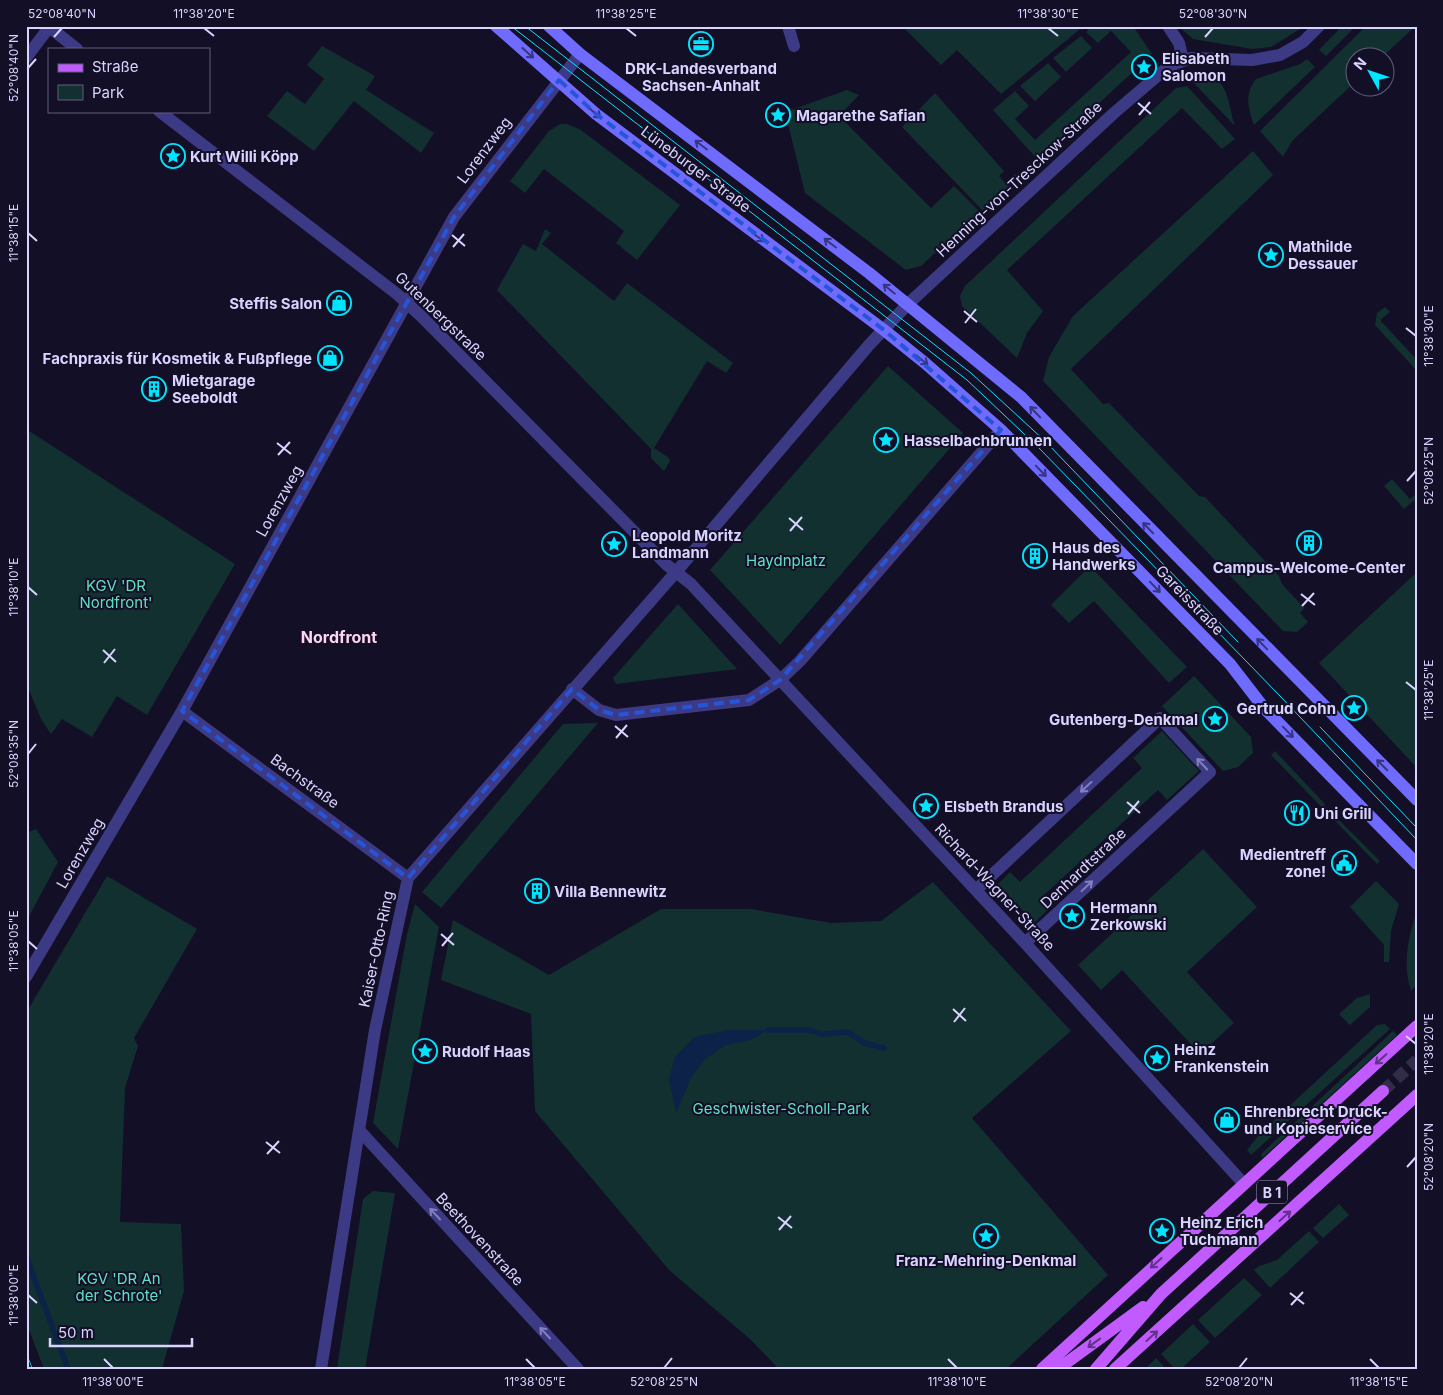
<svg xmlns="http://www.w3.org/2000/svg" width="1443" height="1395" font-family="Inter,sans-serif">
<rect width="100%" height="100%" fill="#130f26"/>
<!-- green -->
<path fill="#12302f" d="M902 26H1076L1079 30 1001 94 957 50 941 65Z
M1092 26H1133L1152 54 1038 160 993 110 1015 91 1029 106 1015 119 1035 140 1131 52 1111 31 1098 43 1086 32Z
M1178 26H1305L1271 47 1252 49 1193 39Z
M1342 26H1356L1326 56 1319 50Z
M1366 26H1416L1382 57 1356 58 1355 82 1292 141 1283 157 1260 131Z
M1081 36 1092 48 1066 72 1053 58Z
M322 46 375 76 366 90 434 133 421 153 354 101 314 151 267 116 287 91 305 104 324 79 307 65Z
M1307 59 1315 67 1254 125C1248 109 1244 94 1256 79L1300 64Z
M1048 63 1061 77 1035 101 1020 86Z
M1209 75C1230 84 1228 106 1235 126L1189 78Z
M1187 86 1235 139 1222 149 1182 108 1007 270 1043 311 1027 333 1017 358 962 306 960 296 965 286 1176 88Z
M847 90 859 95 839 116 931 208 954 186 980 212 921 266 906 270 805 193 785 112Z
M935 93 1004 171 999 176 1005 183 1015 174 1018 177 983 211 902 127Z
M560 124H567L581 130 680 205 637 260 616 243 624 231 544 169 525 193 510 181 549 131Z
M1253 151 1273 175 1071 369 1103 404 1109 403 1199 496 1205 497 1279 576 1282 584 1304 608 1300 613 1308 622 1297 632 1283 631 1043 381 1049 357 1073 316Z
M545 229 551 233 542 244 614 301 627 283 733 363 726 373 707 361 654 448 668 457 670 461 664 471 651 458V449L497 290 523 244 536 251Z
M1385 307 1390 312 1380 320 1417 360V371L1375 325 1377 313Z
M888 366 963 433 780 645 710 570Z
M26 429 235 564 147 715 117 696 92 737 62 719 51 734 41 719 26 683Z
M1392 479 1410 499 1417 493V498L1404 509 1384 486Z
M1090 566 1187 667 1169 683 1094 601 1069 623 1051 605Z
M1417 572V768L1319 663Z
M678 604 737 669 616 684 613 678Z
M1194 676 1251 737 1253 753 1238 767 1223 771 1162 706Z
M598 723 441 908 422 892 563 724Z
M1162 731 1199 771 1167 800 1158 790 1042 897 1051 907 1034 923 998 884 1010 872 1020 882 1142 768 1133 758Z
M1275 751 1324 803 1325 806 1380 861 1377 864 1271 755Z
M36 829 58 862 26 922V833Z
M1203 849 1257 907 1187 972 1234 1023 1200 1054 1122 970 1101 990 1078 965Z
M107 876 197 929 134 1038 138 1046 125 1088 120 1222 181 1224 184 1291 162 1369H44L26 1322V1013Z
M1376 881 1399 904 1391 931 1389 962H1384V945L1350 907Z
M933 882 1071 1031 972 1118 1108 1275 1006 1369H779L750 1339 669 1270 535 1111 531 1014 441 980 453 920 549 975 661 909H751L831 923 881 921Z
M415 904 439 927 398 1149 373 1123 407 934Z
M1415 917 1417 985 1411 991C1403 967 1407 941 1415 917Z
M1370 994V1007L1350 1025 1339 1014 1357 998Z
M1385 1024 1390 1029 1251 1155 1247 1150 1262 1131 1377 1025Z
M1393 1031 1397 1035 1262 1158 1261 1154Z
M373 1191 395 1193 365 1369H337L363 1199Z
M1339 1204 1349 1215 1323 1238 1313 1228Z
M1309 1231 1319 1242 1270 1288 1254 1270 1259 1266 1277 1260Z
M1244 1278 1262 1295 1215 1338 1198 1320Z
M1193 1324 1210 1342 1181 1369H1175L1161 1354Z
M1156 1358 1166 1369H1145Z"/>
<!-- water -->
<path fill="#0c2248" d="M727 1030H768L751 1040 726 1045 705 1059 691 1078 676 1113 669 1080 675 1057 694 1037Z"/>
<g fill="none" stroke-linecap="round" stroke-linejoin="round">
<!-- stream -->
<path stroke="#0c2248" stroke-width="5.5" d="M768 1030H810L821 1034 848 1032 864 1043 884 1048
M26 1256 68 1369"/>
<!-- primary-tunnel -->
<path stroke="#312d47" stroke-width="12" stroke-dasharray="12 6" stroke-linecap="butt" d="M1383 1091 1417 1060"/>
<!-- street -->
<path stroke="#3d3a85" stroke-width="12" d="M48 26 77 49
M788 26 794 46
M1168 26 1179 43 1183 60
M26 58 50 26
M159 111 397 294 422 317 667 565 691 584 1025 943 1244 1184
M572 689 599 710 616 715 749 700 780 680 800 661 1001 430
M182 711 408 878
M976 890 1160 718 1210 772 1025 943
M26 977 182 711 454 217 580 54
M360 1131 578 1369
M321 1369 375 1030 408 878 676 572 869 345 908 304 1114 113 1169 66 1191 58 1252 60 1280 55 1303 42 1319 26"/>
<!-- secondary -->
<path stroke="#6f6bff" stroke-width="12" d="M496 26 596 114 884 330 925 363 1001 430 1230 664 1264 708 1417 864
M549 26 580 54 869 273 1021 397 1417 800"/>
<!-- primary -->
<path stroke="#c25bff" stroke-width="12" d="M1042 1369 1417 1026
M1058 1369 1143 1307
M1096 1369 1161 1294 1383 1091
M1115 1369 1417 1095"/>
<!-- tram -->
<path stroke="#00e5ff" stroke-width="1" d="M511 26 967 380 1039 448 1280 696 1417 840
M525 26 971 373 1045 441 1238 642
M1320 727 1417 828"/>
<defs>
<path id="rail" d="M26 1359 30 1369"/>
</defs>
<!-- rail casing -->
<use href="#rail" stroke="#00e5ff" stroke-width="5.5"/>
<!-- rail -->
<use href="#rail" stroke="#130f26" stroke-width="4" stroke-dasharray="11" stroke-linecap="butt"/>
</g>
<!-- one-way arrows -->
<defs><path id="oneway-shaft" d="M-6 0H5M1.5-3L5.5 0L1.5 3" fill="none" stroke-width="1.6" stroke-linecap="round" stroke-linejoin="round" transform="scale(1.25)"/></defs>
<g stroke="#38347d">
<use href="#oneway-shaft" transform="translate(528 53) rotate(42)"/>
<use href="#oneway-shaft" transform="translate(595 113) rotate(40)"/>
<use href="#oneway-shaft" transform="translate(701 145) rotate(-143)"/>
<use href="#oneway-shaft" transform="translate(758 237) rotate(37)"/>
<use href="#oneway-shaft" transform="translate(830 243) rotate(-143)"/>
<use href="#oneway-shaft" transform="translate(889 289) rotate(-141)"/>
<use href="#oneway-shaft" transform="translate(922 360) rotate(39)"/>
<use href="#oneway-shaft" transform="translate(1035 412) rotate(-134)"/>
<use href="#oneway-shaft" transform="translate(1041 471) rotate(46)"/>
<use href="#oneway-shaft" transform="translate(1148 528) rotate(-134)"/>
<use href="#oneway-shaft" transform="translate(1155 587) rotate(46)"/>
<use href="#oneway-shaft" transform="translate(1262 644) rotate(-134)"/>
<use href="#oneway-shaft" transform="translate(1288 732) rotate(46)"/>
<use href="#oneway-shaft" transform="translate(1382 765) rotate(-135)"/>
</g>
<g stroke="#837fbc">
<use href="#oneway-shaft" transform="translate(1202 764) rotate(-133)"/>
<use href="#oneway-shaft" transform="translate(1086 787) rotate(137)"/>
<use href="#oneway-shaft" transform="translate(1087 886) rotate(-43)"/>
<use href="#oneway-shaft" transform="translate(435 1214) rotate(-133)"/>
<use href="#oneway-shaft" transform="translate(545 1333) rotate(-133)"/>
</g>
<g stroke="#623188">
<use href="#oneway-shaft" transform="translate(1381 1059) rotate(138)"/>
<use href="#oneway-shaft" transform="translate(1285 1216) rotate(-42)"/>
<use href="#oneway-shaft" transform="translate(1156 1263) rotate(138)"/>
<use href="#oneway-shaft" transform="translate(1152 1336) rotate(-42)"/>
<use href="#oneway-shaft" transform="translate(1094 1343) rotate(144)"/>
</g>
<!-- marked area -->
<path fill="none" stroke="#2655da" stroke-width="4" stroke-dasharray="10 6" stroke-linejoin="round" d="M559 80 596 114 884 330 1001 430 780 680 749 700 616 715 599 710 572 689 408 878 182 711 454 217Z"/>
<!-- ticks -->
<path fill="none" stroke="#d9d4ff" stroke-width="2" d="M204 28 214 36M626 28 636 36M1048 28 1058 36M54 37 62 28M1205 37 1213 28M28 68 36 59M1138 103 1151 114M1139 115 1150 102M28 233 37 241M452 235 465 246M453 247 464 234M964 311 977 322M965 323 976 309M1406 328 1416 336M277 443 291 454M278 455 290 442M1407 481 1416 471M789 518 803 530M790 531 802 517M28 587 37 595M1301 594 1315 605M1302 606 1314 593M103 650 116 662M104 663 115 649M1406 682 1416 690M615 726 628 737M616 738 627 725M28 754 36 744M1127 802 1140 813M1128 814 1139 801M441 934 454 945M28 941 37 949M442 946 453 933M953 1009 966 1021M954 1022 965 1008M1406 1036 1416 1044M266 1142 280 1153M267 1154 279 1141M1407 1167 1416 1157M778 1217 792 1228M779 1230 791 1216M1290 1293 1304 1304M28 1295 37 1303M1291 1305 1303 1292M104 1359 113 1368M526 1359 535 1368M948 1359 957 1368M1370 1359 1379 1368M664 1368 672 1358M1239 1368 1247 1358"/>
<!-- icons -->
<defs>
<symbol id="office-ring" viewBox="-11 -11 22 22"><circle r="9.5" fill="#130f26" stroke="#00e5ff" stroke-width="1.5"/><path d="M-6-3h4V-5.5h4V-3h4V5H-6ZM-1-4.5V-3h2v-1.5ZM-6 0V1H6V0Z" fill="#00e5ff"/></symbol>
<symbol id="sight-ring" viewBox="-11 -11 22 22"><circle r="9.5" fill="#130f26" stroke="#00e5ff" stroke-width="1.5"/><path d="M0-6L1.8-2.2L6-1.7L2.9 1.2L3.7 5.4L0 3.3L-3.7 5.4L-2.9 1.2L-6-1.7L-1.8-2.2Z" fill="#00e5ff"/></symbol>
<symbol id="shop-ring" viewBox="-11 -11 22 22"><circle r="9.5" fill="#130f26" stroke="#00e5ff" stroke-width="1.5"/><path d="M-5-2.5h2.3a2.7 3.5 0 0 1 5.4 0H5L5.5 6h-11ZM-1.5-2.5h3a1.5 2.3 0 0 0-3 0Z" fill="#00e5ff"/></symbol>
<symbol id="building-ring" viewBox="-11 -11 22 22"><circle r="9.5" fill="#130f26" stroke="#00e5ff" stroke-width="1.5"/><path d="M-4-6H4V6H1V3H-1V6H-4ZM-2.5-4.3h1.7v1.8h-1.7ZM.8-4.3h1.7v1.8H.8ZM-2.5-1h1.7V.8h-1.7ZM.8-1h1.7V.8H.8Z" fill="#00e5ff"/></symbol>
<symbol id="restaurant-ring" viewBox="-11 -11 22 22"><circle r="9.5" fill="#130f26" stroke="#00e5ff" stroke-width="1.5"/><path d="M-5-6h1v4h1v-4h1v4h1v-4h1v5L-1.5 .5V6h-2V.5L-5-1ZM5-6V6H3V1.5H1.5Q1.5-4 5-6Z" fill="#00e5ff"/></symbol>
<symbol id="civic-ring" viewBox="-11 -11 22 22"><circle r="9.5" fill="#130f26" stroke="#00e5ff" stroke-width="1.5"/><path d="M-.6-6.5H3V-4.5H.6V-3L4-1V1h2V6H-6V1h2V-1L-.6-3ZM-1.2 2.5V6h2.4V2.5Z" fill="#00e5ff"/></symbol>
</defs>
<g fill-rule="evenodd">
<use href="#office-ring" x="687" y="30" width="28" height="28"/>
<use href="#sight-ring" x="1130" y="53" width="28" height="28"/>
<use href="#sight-ring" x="764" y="101" width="28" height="28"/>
<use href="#sight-ring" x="159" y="142" width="28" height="28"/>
<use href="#sight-ring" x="1257" y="241" width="28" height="28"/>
<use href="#shop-ring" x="325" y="289" width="28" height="28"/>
<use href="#shop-ring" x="316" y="344" width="28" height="28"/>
<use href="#building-ring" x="140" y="375" width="28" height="28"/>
<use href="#sight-ring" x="872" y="426" width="28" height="28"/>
<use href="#building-ring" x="1295" y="529" width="28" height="28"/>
<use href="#sight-ring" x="600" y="530" width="28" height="28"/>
<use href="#building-ring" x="1021" y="542" width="28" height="28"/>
<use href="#sight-ring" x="1340" y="694" width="28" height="28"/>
<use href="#sight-ring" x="1201" y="705" width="28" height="28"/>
<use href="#sight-ring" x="912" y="792" width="28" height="28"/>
<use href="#restaurant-ring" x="1283" y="799" width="28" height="28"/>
<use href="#civic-ring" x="1330" y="849" width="28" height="28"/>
<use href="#building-ring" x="523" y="877" width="28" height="28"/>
<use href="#sight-ring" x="1058" y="902" width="28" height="28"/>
<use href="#sight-ring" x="411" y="1037" width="28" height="28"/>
<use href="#sight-ring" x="1143" y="1044" width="28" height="28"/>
<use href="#shop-ring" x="1213" y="1106" width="28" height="28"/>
<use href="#sight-ring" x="1148" y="1217" width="28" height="28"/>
<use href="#sight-ring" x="972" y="1222" width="28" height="28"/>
</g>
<g text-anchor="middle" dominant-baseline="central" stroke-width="4" stroke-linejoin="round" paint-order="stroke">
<!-- shield labels -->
<rect fill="#130f26" stroke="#9e99be" stroke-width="1" x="1257" y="1180.5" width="30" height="23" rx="4"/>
<g font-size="14" font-weight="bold" fill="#d9d4ff">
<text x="1272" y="1192">B 1</text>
</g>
<!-- poi labels -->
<g font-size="15" font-weight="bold" fill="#d9d4ff" stroke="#130f26" text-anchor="start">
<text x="1162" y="58">Elisabeth<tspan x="1162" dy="17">Salomon</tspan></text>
<text x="701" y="68" text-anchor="middle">DRK-Landesverband<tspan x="701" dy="17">Sachsen-Anhalt</tspan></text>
<text x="796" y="115">Magarethe Safian</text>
<text x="190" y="156">Kurt Willi Köpp</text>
<text x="1288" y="246">Mathilde<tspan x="1288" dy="17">Dessauer</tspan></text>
<text x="322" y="303" text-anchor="end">Steffis Salon</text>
<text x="312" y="358" text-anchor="end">Fachpraxis für Kosmetik &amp; Fußpflege</text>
<text x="172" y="380">Mietgarage<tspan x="172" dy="17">Seeboldt</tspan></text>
<text x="904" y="440">Hasselbachbrunnen</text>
<text x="632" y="535">Leopold Moritz<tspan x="632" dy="17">Landmann</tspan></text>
<text x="1052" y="547">Haus des<tspan x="1052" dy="17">Handwerks</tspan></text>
<text x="1309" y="567" text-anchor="middle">Campus-Welcome-Center</text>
<text x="1336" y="708" text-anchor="end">Gertrud Cohn</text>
<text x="1198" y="719" text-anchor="end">Gutenberg-Denkmal</text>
<text x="944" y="806">Elsbeth Brandus</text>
<text x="1314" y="813">Uni Grill</text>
<text x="1326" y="854" text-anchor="end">Medientreff<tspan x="1326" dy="17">zone!</tspan></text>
<text x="554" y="891">Villa Bennewitz</text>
<text x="1090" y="907">Hermann<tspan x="1090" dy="17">Zerkowski</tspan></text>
<text x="1174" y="1049">Heinz<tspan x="1174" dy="17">Frankenstein</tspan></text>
<text x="442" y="1051">Rudolf Haas</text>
<text x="1244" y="1111">Ehrenbrecht Druck-<tspan x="1244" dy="17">und Kopieservice</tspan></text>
<text x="1180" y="1222">Heinz Erich<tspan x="1180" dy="17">Tuchmann</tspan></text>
<text x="986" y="1260" text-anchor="middle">Franz-Mehring-Denkmal</text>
</g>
<!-- street labels -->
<g font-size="15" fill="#d9d4ff" stroke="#130f26">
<text transform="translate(484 150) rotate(-53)">Lorenzweg</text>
<text transform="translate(696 169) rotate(37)">Lüneburger Straße</text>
<text transform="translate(1019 179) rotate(-43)">Henning-von-Tresckow-Straße</text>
<text transform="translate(441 316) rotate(44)">Gutenbergstraße</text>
<text transform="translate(279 501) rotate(-61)">Lorenzweg</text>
<text transform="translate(1190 600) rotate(46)">Gareisstraße</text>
<text transform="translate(305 781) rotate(36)">Bachstraße</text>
<text transform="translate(80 853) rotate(-60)">Lorenzweg</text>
<text transform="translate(1083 868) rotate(-43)">Denhardtstraße</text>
<text transform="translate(995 887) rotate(47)">Richard-Wagner-Straße</text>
<text transform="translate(376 949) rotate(-78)">Kaiser-Otto-Ring</text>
<text transform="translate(480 1239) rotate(47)">Beethovenstraße</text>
</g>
<!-- park labels -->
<g font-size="15" fill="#5fe0c0" stroke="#130f26">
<text x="786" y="560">Haydnplatz</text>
<text x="116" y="585">KGV 'DR<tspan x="116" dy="17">Nordfront'</tspan></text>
<text x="781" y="1108">Geschwister-Scholl-Park</text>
<text x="119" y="1278">KGV 'DR An<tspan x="119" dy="17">der Schrote'</tspan></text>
</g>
<!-- neighbourhood labels -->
<g font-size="16" font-weight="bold" fill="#ffd6f0" stroke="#130f26">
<text x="339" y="637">Nordfront</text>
</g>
</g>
<!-- border -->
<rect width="1443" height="1395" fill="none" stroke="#130f26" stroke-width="55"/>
<!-- legend -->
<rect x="48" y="48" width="162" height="65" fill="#130f26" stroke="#625e7d"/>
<rect x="58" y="64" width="25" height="8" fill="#c25bff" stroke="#625e7d"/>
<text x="92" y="72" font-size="15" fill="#d9d4ff">Straße</text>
<rect x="58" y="85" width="25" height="15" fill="#12302f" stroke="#625e7d"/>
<text x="92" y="98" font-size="15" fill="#d9d4ff">Park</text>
<!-- north arrow -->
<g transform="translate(1370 72) rotate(310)"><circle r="24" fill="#130f26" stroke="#625e7d"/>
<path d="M0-4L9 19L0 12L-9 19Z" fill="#00e5ff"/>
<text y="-8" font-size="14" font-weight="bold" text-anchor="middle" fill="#d9d4ff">N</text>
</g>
<!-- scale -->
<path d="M50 1338v8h142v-8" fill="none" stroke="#d9d4ff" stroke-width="2.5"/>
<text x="58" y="1338" font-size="15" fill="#d9d4ff" stroke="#130f26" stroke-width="4" paint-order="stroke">50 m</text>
<rect x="28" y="28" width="1388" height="1340" fill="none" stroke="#d9d4ff" stroke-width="2"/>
<g font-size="12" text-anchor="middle" fill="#d9d4ff">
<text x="62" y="18">52°08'40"N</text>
<text x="204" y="18">11°38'20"E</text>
<text x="626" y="18">11°38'25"E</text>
<text x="1048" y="18">11°38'30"E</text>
<text x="1213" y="18">52°08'30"N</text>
<text transform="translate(14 68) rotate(-90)" y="4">52°08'40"N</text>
<text transform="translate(14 233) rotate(-90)" y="4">11°38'15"E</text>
<text transform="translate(1429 336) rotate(-90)" y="4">11°38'30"E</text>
<text transform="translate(1429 471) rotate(-90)" y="4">52°08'25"N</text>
<text transform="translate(14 587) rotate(-90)" y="4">11°38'10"E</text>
<text transform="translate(1429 690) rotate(-90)" y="4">11°38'25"E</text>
<text transform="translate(14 754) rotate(-90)" y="4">52°08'35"N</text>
<text transform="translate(14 941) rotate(-90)" y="4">11°38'05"E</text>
<text transform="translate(1429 1044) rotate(-90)" y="4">11°38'20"E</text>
<text transform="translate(1429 1157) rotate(-90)" y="4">52°08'20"N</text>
<text transform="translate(14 1295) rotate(-90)" y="4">11°38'00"E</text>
<text x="113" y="1386">11°38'00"E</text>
<text x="535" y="1386">11°38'05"E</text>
<text x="664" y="1386">52°08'25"N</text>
<text x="957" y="1386">11°38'10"E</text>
<text x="1239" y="1386">52°08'20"N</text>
<text x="1379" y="1386">11°38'15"E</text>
</g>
</svg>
